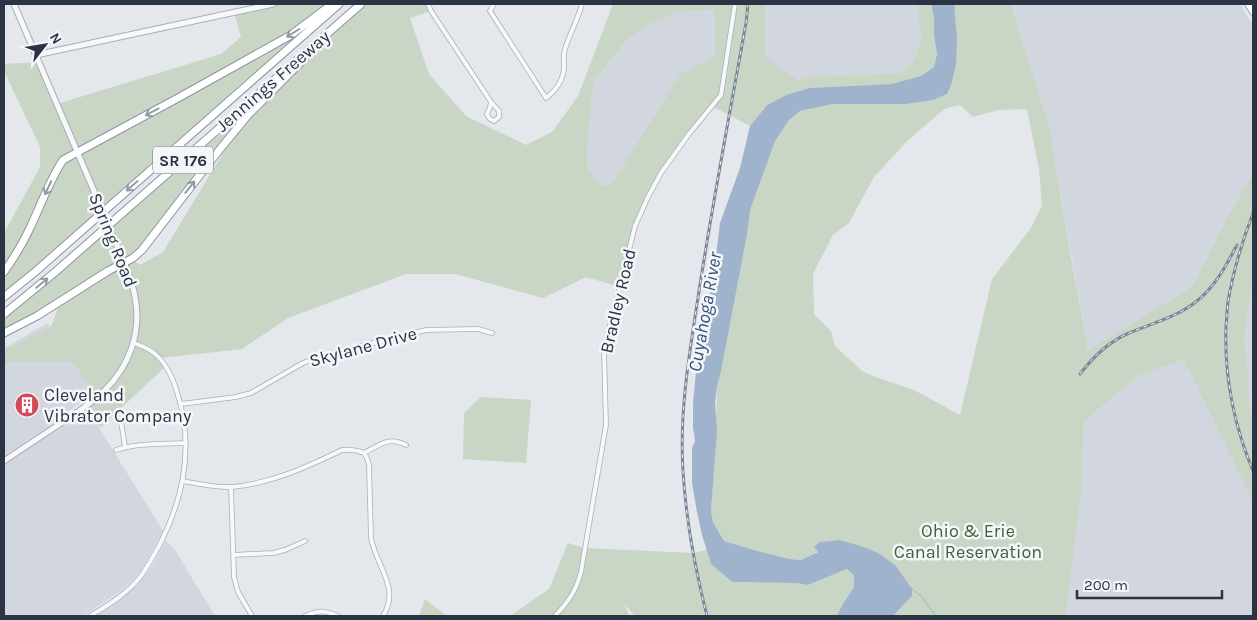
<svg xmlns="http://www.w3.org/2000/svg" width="1257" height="620" font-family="Karla,sans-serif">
<rect width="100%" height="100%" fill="#e4e7ec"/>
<!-- built -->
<path fill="#d2d6de" d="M765 4H917L921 40 914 61 899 74 813 75 798 82 765 56Z
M1011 4H1240L1253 25V174L1230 212 1192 287 1088 350 1054 155 1051 132Z
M715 10V57L681 73 612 183 609 185H601L590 174 587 165V154L591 102 596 78 628 39 645 26 680 12Z
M1253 274V616H1066L1081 493 1084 422 1138 376 1199 355 1244 341Z
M48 323 93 393 45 429 4 456V348Z
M88 410 163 531 143 568 132 581 121 591 83 616H4V465Z
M166 540 175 550 215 616H96L121 599 138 585 152 566Z"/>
<!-- green -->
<path fill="#c9d6c5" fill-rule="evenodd" d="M273 4H332L291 35 294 44 4 297V233L40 167V147L4 71V64L39 62 57 104 221 54 241 37 234 12Z
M361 4H428L431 11 410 18 429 74 466 116 526 145 552 132 578 96 613 4H765V56L798 81 813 75 899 74 914 61 921 40 917 4H931L934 17V35L937 54 934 67 921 76 891 84 809 88 786 95 767 105 750 126 712 106 661 174 635 226 620 287 586 277 543 298 455 274H406L288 318 242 349 160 358 166 366 100 428 86 406 96 398 73 362 14 361 4 365V350L51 327 60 302 4 331V314L125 210 237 121H239L140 247 131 254V259L140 265 163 252 240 125 321 40ZM715 10V57L681 73 612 183 609 185H601L590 173 587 165V154L591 102 596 78 628 39 645 26 680 12Z
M953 4H1011L1051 132 1054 155 1073 268 1088 350 1192 287 1230 212 1253 174V274L1244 341 1248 374 1249 406 1253 423V501L1184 360 1138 376 1084 422 1081 493 1066 616H893L912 596 852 544 840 540 801 560 790 559 744 549 737 545 724 541 713 522 711 511 715 454 717 385 746 210 767 152 789 120 800 111 834 102 853 104H899L933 100ZM960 105 973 117 998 110 1027 109 1039 169 1042 205 1031 228 992 279 960 415 914 390 873 376 862 371 835 346 831 331 814 314 813 274 833 235 849 223 874 177 908 140 942 111 947 108Z
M481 397 531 400 526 463 463 459 464 413Z
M568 543 585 548 693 553 707 550 711 564 732 582 796 583 808 585 847 569 854 575V587L841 607 837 616H635L625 605 629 616H510L549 589Z
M425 599 447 616H419Z"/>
<!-- water -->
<path fill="#9fb4cc" d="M931 4H954L957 39 956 65 951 85 947 94 933 100 905 104H832L800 111 789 120 775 141 750 210 747 234 721 371 717 386 715 402 717 431 711 511 713 522 724 541 757 551 790 559 801 560 818 552 814 547 820 542 840 540 867 548 880 554 896 566 912 589V596L893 616H837L841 607 854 587V575L847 569 808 585 796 583 732 582 711 564 702 535 697 512 692 483V448L695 441 693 427V403L698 351 704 329 705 315 713 280 720 223 740 168 750 126 767 105 786 95 809 88 891 84 921 76 934 67 937 54 934 35V17Z"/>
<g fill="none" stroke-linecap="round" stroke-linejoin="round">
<!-- stream -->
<path stroke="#9fb4cc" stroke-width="1" d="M912 589 921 596 936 616"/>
<defs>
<path id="minor" d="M428 4 431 11 491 102 499 111V117L494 121 490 119 487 114 490 107 491 102
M494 4 490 11 546 98C555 91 563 81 564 68 564 61 563 56 565 49 570 33 578 19 582 4
M181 404 236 397 251 393 303 363 321 356 426 330 478 329 492 333
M121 421 125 447
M116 450C138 443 163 444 186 443
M364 453 367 458 369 465 371 538C376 566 401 588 383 616
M364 453C380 445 388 436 406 445
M183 481C199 484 217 488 233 487 272 483 307 467 342 450 350 449 357 450 364 453
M231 487 234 577 238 592 252 616
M233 555 273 553 285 550 305 541
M90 616C108 605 127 594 141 576 148 566 154 555 160 544 185 495 194 445 177 392 173 378 166 363 154 353 148 348 141 346 134 343
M305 616C319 610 324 610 338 616
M555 616C569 601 576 591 581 572L606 425 604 350 635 226 648 197 661 173 689 134 721 95 735 4"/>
<path id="tertiary" d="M14 4 94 191
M36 55 273 4
M4 461C23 448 42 436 61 423 76 413 91 404 104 391 129 367 142 332 135 297 132 278 123 261 116 243"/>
<path id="secondary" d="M1248 4 1253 12"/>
<path id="motorway" d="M4 272C14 258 23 243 30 228 41 205 49 181 63 160L178 98 291 35 332 4
M4 297 35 272 339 4
M4 314 54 273 361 4
M4 333 37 316 108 271 133 258 142 250 216 154 248 115 304 59"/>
</defs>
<!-- minor casing -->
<use href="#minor" stroke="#a9aeb7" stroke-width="5.5"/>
<!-- tertiary casing -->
<use href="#tertiary" stroke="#a9aeb7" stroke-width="7"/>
<!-- secondary casing -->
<use href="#secondary" stroke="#a9aeb7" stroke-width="8"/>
<!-- motorway casing -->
<use href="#motorway" stroke="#8b94a3" stroke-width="9"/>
<!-- minor -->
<use href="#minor" stroke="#f7f8fa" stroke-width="4"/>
<!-- tertiary -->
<use href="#tertiary" stroke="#f7f8fa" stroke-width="5"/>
<!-- secondary -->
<use href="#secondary" stroke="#fff" stroke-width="5.5"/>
<!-- motorway -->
<use href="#motorway" stroke="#fff" stroke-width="7"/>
<defs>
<path id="rail" d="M1253 213C1242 242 1233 271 1228 302 1227 309 1227 317 1226 325 1224 375 1234 425 1253 471
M1080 374C1093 357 1108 342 1129 333 1153 323 1177 317 1197 301 1215 287 1227 264 1237 245
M707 616C695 569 686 520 683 471 679 411 690 350 699 291 713 201 730 112 746 23L748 4"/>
</defs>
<!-- rail casing -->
<use href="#rail" stroke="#7d8696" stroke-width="3"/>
<!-- rail -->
<use href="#rail" stroke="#f4f6f9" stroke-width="1" stroke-dasharray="4" stroke-linecap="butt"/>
<defs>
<path id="tertiary-bridge" d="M94 191 116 243"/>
</defs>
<!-- tertiary-bridge casing -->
<use href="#tertiary-bridge" stroke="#a9aeb7" stroke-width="7" stroke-linecap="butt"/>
<!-- tertiary-bridge -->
<use href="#tertiary-bridge" stroke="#f7f8fa" stroke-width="5"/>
</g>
<!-- one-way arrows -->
<defs><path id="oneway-shaft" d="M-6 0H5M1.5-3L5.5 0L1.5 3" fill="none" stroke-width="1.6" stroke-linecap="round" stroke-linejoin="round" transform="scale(1.25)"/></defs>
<g stroke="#959aa2">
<use href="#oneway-shaft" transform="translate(293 33) rotate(148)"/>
<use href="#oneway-shaft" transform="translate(152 112) rotate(152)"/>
<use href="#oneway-shaft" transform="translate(132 186) rotate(139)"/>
<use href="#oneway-shaft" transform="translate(190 187) rotate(-52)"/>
<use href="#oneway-shaft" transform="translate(48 188) rotate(115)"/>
<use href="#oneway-shaft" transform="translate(42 283) rotate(-40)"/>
</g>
<!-- icons -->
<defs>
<symbol id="building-disc" viewBox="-11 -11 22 22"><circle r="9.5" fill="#d1495b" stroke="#f4f6f9"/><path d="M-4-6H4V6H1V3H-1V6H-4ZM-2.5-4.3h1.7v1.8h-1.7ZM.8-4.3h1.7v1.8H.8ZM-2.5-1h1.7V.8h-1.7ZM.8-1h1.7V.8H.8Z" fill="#fff"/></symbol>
</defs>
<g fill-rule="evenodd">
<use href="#building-disc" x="13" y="391" width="28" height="28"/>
</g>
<g text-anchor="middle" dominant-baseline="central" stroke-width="5" stroke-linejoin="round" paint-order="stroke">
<!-- shield labels -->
<rect fill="#f4f6f9" stroke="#676e7b" stroke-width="1" x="153" y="146.5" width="60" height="27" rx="4"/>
<g font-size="16" font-weight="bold" fill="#2b3445">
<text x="183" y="160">SR 176</text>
</g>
<!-- street labels -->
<g font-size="18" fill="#2b3445" stroke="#f4f6f9">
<text transform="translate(273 81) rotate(-41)">Jennings Freeway</text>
<text transform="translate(113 240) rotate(68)">Spring Road</text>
<text transform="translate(618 301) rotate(-77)">Bradley Road</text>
<text transform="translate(363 347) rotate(-15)">Skylane Drive</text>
</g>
<!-- poi labels -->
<g font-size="18" fill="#2b3445" stroke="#f4f6f9" text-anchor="start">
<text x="44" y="395">Cleveland<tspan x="44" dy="21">Vibrator Company</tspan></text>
</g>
<!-- park labels -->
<g font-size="18" fill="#3f6138" stroke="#f4f6f9">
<text x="968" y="531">Ohio &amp; Erie<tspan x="968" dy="21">Canal Reservation</tspan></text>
</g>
<!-- water labels -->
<g font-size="19" font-style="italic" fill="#34527a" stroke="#f4f6f9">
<text transform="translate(705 312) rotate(-80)">Cuyahoga River</text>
</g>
</g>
<!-- border -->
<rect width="1257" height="620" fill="none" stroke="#2b3445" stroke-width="10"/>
<!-- north arrow -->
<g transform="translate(45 45) rotate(59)" stroke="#f4f6f9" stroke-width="4" paint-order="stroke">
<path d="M0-4L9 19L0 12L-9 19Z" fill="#2b3445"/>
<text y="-8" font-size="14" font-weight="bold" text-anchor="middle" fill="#2b3445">N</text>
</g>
<!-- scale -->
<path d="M1077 590v8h145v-8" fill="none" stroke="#2b3445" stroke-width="2.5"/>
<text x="1084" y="590" font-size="15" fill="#2b3445" stroke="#f4f6f9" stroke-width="4" paint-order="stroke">200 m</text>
</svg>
